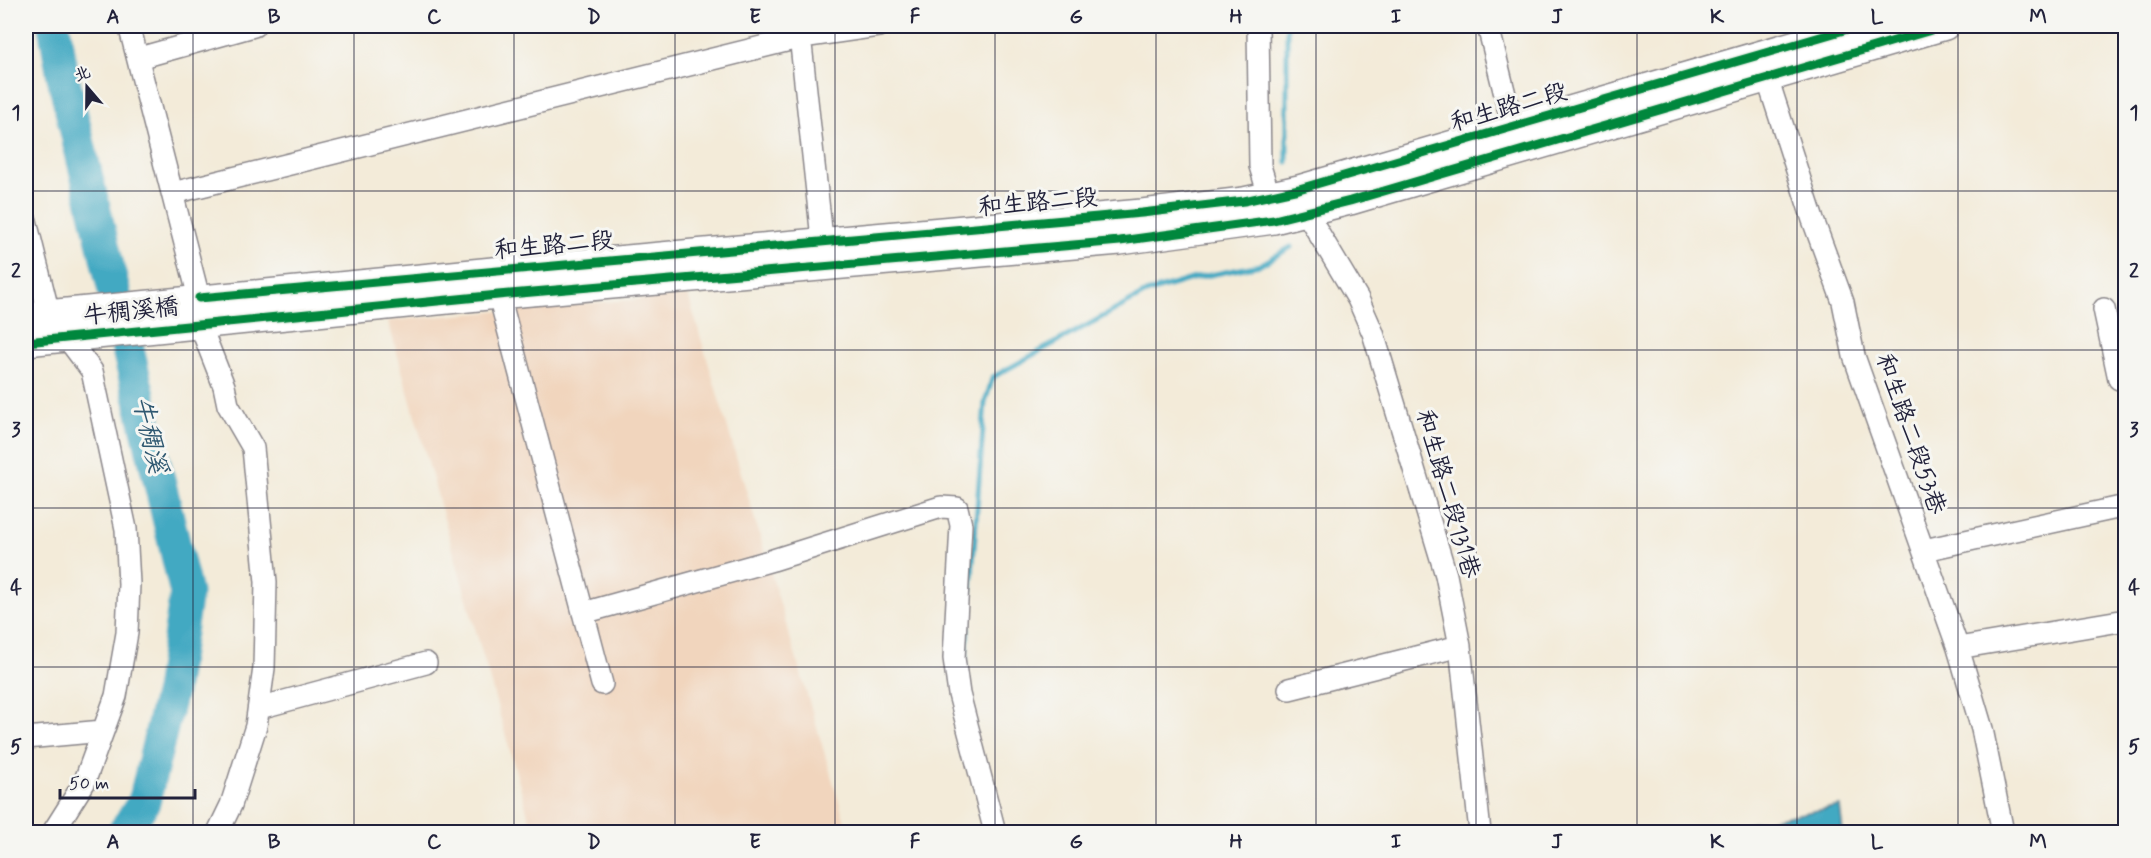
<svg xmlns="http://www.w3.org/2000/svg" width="2151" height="858" font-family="Mynerve,'LXGW WenKai TC',sans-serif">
<rect width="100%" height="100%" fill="#f6f6f2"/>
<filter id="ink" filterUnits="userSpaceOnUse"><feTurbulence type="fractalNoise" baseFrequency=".0167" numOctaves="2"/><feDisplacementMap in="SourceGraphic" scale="12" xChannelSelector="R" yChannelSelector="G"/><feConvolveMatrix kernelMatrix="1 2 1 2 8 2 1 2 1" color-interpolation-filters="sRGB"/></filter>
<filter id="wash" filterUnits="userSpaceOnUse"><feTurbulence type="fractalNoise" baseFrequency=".008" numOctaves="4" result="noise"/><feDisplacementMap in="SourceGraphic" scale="24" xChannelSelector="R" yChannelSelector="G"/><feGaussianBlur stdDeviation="1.35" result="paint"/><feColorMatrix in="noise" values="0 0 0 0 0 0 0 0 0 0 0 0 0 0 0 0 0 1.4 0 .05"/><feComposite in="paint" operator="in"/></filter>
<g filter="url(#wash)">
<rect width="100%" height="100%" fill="#f3ebd9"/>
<!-- built -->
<path fill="#f1d5bd" d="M688 295 848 832H533L388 321Z"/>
<!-- water -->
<path fill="#42a9c2" stroke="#32667e" stroke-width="1.5" d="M1840 806 1843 832H1705Z"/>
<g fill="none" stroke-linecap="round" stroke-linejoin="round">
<!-- stream -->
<path stroke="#42a9c2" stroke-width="5" d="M1287 162V26
M965 667 985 402 993 377 1146 293 1195 278 1260 265 1291 247"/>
<!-- river -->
<path stroke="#42a9c2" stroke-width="33" d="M54 26 63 77 186 593 171 691 144 802 124 832"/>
</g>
</g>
<g filter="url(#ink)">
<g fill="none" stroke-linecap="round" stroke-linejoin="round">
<defs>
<path id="minor" d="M799 26 824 257
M1258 26 1260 166 1273 209
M1488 26 1513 127
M130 29 199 298
M139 58 254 26
M1763 65 1813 220 1843 302 1854 356 1958 648 1982 729 2003 832
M173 193 802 37 878 26
M1302 199 1306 212 1358 299 1373 333 1446 575 1460 646 1480 832
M26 221 49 314 92 371 126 529 129 584 127 633 116 696 84 783 53 832
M495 280 602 684
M2104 309 2119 379 2126 377
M200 325 224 386 228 405 253 448 266 582 264 668 256 726 231 805 218 832
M1924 550 2126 506
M583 613 773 560 941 507 957 508 961 525 954 658 959 694 995 832
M1958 648 2126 620
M1289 689 1460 646
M259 708 426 663
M26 738 103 731"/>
<path id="major" d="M26 316 493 271 1142 213 1244 201 1299 189 1858 26
M26 342 498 295 1120 241 1274 220 1350 201 1945 26"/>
</defs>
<!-- minor casing -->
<use href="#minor" stroke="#8a868a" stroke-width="24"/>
<!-- major casing -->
<use href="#major" stroke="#8a868a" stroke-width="30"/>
<!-- minor -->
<use href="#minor" stroke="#fff" stroke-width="21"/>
<!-- major -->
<use href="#major" stroke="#fff" stroke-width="27"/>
<defs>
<path id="cycleway" d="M199 298 1142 213 1244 201 1299 189 1858 26
M26 342 498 295 1120 241 1274 220 1350 201 1945 26"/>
</defs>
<!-- cycleway casing -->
<use href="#cycleway" stroke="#f6f6f2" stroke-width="13"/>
<!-- cycleway -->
<use href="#cycleway" stroke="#00873e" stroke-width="9"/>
</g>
</g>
<!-- grid -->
<path fill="none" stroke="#22223b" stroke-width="1.5" stroke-opacity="0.55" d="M193 26V832M354 26V832M514 26V832M675 26V832M835 26V832M995 26V832M1156 26V832M1316 26V832M1476 26V832M1637 26V832M1797 26V832M1958 26V832M26 191H2126M26 350H2126M26 508H2126M26 667H2126"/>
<g text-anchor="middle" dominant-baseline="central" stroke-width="6" stroke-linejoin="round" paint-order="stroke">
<!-- street labels -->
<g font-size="24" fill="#22223b" stroke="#f6f6f2">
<text transform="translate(1509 108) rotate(-16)">和生路二段</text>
<text transform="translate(1038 203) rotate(-5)">和生路二段</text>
<text transform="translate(554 246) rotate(-5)">和生路二段</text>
<text transform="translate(131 312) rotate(-6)">牛稠溪橋</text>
<text transform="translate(1910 434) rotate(71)">和生路二段53巷</text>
<text transform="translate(1447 494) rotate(74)">和生路二段131巷</text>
</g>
<!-- water labels -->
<g font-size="26" font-style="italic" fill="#2f5871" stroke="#f6f6f2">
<text transform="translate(149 435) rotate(77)">牛稠溪</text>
</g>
</g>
<!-- margin -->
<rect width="2151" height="858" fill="none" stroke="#f6f6f2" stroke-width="66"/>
<!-- north arrow -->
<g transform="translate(87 87) rotate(340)" stroke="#f6f6f2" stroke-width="4.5" paint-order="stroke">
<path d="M0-4.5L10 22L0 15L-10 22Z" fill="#22223b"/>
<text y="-9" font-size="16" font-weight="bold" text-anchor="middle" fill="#22223b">北</text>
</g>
<!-- scale -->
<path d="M60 789v9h135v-9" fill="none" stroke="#22223b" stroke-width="3"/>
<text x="69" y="789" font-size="18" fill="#22223b" stroke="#f6f6f2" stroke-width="4.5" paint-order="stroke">50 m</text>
<rect x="33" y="33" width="2085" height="792" fill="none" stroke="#22223b" stroke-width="2"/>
<g font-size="20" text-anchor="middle" font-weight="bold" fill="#22223b">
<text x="113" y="23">A</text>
<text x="274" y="23">B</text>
<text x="434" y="23">C</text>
<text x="594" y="23">D</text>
<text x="755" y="23">E</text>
<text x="915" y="23">F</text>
<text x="1076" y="23">G</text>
<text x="1236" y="23">H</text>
<text x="1396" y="23">I</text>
<text x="1557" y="23">J</text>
<text x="1717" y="23">K</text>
<text x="1877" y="23">L</text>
<text x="2038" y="23">M</text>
<text x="16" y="119">1</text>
<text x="2134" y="119">1</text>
<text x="16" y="277">2</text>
<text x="2134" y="277">2</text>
<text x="16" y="436">3</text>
<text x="2134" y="436">3</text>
<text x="16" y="594">4</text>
<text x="2134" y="594">4</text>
<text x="16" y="753">5</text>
<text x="2134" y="753">5</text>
<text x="113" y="848">A</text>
<text x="274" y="848">B</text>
<text x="434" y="848">C</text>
<text x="594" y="848">D</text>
<text x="755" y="848">E</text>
<text x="915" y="848">F</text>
<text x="1076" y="848">G</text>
<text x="1236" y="848">H</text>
<text x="1396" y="848">I</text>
<text x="1557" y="848">J</text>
<text x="1717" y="848">K</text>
<text x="1877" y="848">L</text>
<text x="2038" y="848">M</text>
</g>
</svg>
